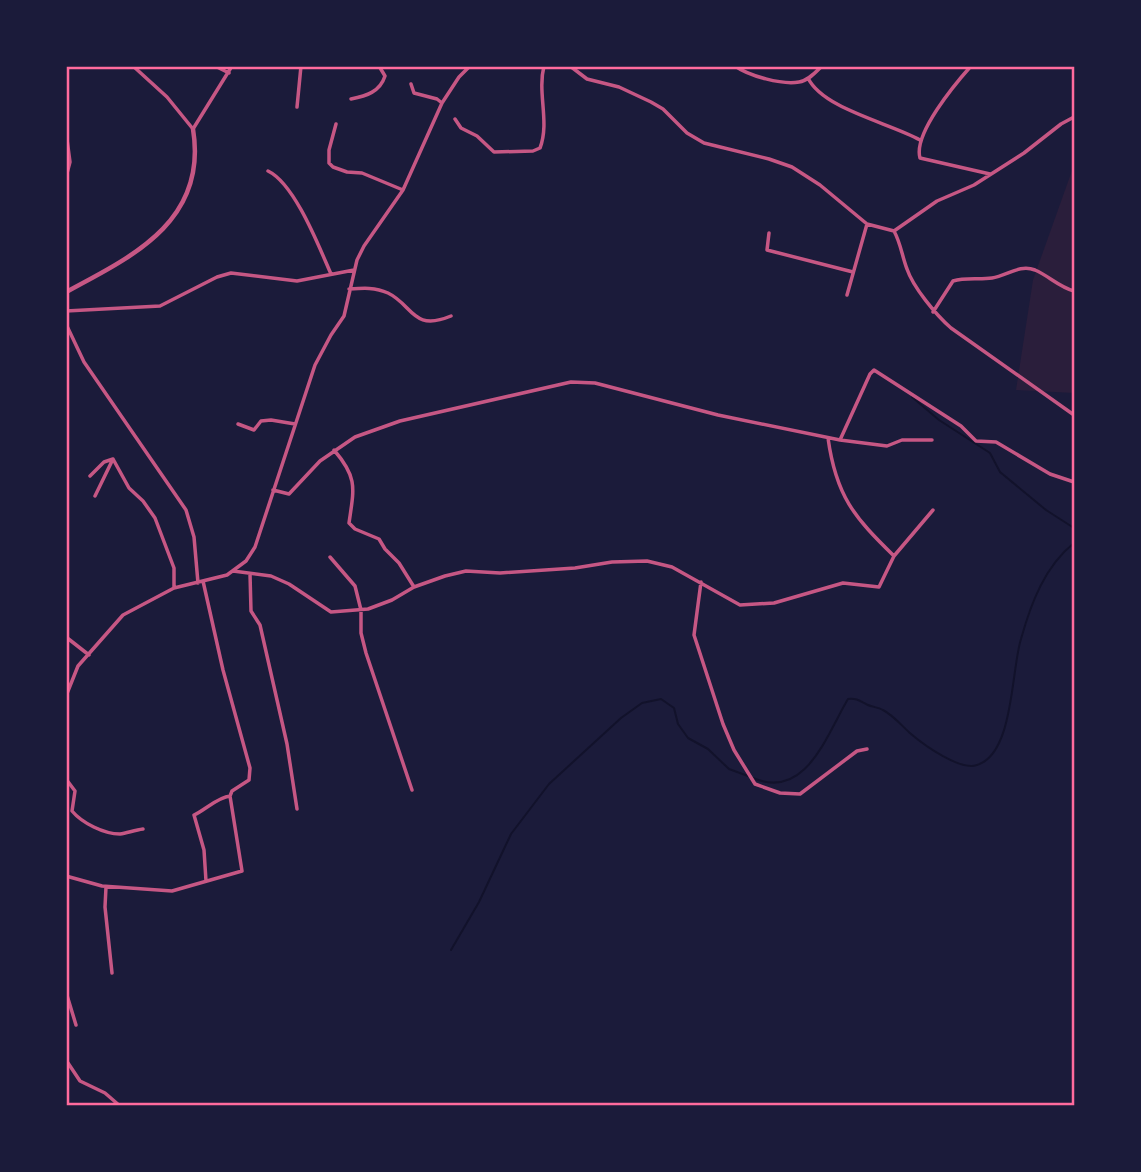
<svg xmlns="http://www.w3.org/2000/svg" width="1141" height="1172" font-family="Poppins,sans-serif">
<rect width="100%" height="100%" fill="#1b1b3a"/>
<!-- green -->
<path fill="#2a1e3b" d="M1074 165V393L1016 390 1033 280Z"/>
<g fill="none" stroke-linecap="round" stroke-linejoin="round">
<!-- stream -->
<path stroke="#12122b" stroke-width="2" d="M912 397 939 420 990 453 1000 472 1046 510 1074 528
M753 778C806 801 827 734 848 699 857 698 860 701 868 705 872 707 878 707 883 710 893 715 903 727 911 734 924 745 960 771 977 765 1014 754 1011 670 1021 639 1031 603 1045 566 1074 543
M451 950 479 902 511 834 549 784 621 718 642 703 661 699 674 708 678 724 688 738 708 749 729 769 748 776"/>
<!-- minor -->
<path stroke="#c65784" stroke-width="3.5" d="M133 66 167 97 193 129 232 66
M215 66 229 73
M570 66 587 79 619 87 651 102 663 109 687 133 704 143 769 159 792 167 820 185 867 224 894 231C901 244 902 256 907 269 913 287 936 315 951 328L1074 415
M735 66C749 76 782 85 799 82 808 81 816 72 822 66
M971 66C955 84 913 134 920 158L990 174
M808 78C823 109 890 123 920 140
M411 84 414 93 437 99 442 103
M351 99C366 96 380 92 385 76L379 66
M297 107 301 66
M455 119 461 128 477 136 494 152 533 151 540 148C550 122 537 93 544 66
M336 124 329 150V163L333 167 347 172 362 173 403 190
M66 132 70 162 66 177
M268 171C295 184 319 247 331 274
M894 231 937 201 974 185 1024 153 1061 124 1074 117
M769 233 767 250 853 272
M349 289C363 288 375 287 388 293 413 305 412 332 451 316
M847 295 867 224
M66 311 160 306 217 277 231 273 297 281 354 270
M933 312 953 281C966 277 979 280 992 278 1007 276 1019 264 1035 270 1049 276 1059 287 1074 291
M66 324 84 362 186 510 194 537 198 583
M238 424 254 430 261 421 271 420 295 424
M828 438C836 496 854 517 894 556
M840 440 887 446 902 440H932
M334 450C358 478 354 488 349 523L355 529 379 539 385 549 399 563 414 587
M113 459 129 488 143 501 155 518 174 568V588
M66 461H67
M90 476 104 462 113 459
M273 490 289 494 320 461 355 437 400 421 571 382 595 383 718 415 840 440 870 374 874 370 961 426 976 441 996 442 1050 474 1074 482
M95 496 113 459
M330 557 355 586 361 610V633L366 653 412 790
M233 571 271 576 289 584 331 612 368 609 392 600 414 587 445 576 466 571 500 573 575 568 612 562 647 561 672 567 740 605 774 603 843 583 879 587 894 556 933 510
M250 574 251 611 260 625 287 744 297 809
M701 582 694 635 723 724 734 750 755 784 780 793 800 794 857 751 867 749
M66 637 89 655
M66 696 78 666 123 615 174 588 227 575 246 561 255 547 315 365 331 335 344 316 357 260 364 246 403 190 442 103 459 77 470 66
M66 779 75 791 72 811C82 823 104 834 120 834 127 833 135 830 143 829
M66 876 102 886 172 891 242 871 230 796 232 791 249 780 250 768 223 670 203 581
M206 881 204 850 194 815C205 810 218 797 230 796
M106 887 105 907 112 973
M66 992 76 1025
M66 1060 80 1081 105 1093 120 1106"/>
<!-- tertiary -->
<path stroke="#c65784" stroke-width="4.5" d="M66 292C134 256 208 220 193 129"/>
</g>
<!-- border -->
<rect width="1141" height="1172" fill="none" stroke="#1b1b3a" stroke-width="136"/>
<rect x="68" y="68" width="1005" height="1036" fill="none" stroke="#ff6b9d" stroke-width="2.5"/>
</svg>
